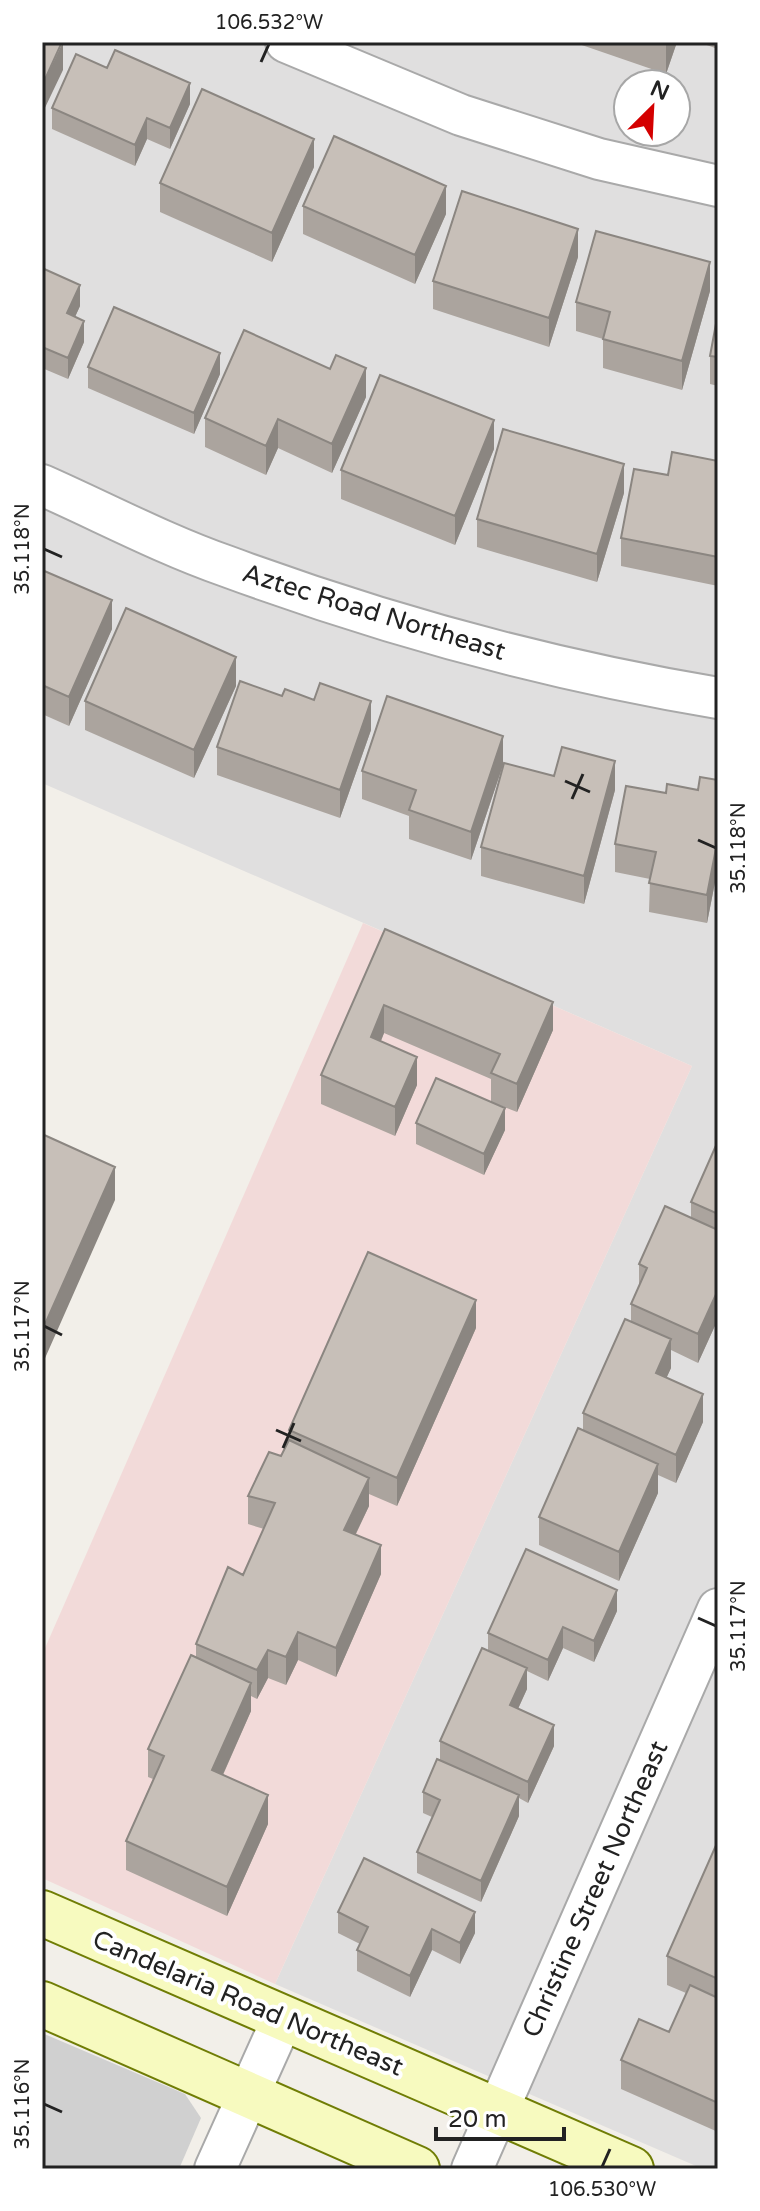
<svg xmlns="http://www.w3.org/2000/svg" width="760" height="2211" font-family="'Varela Round',sans-serif">
<rect width="100%" height="100%" fill="#f2efe9"/>
<!-- residential -->
<path fill="#e0dfdf" fill-rule="evenodd" d="M42 42H718V2169H703L275 1984 692 1066 42 783ZM628 84H676V132H628Z"/>
<!-- commercial -->
<path fill="#f2dad9" d="M363 923 692 1066 275 1984 42 1878V1655Z"/>
<!-- religious -->
<path fill="#d0d0d0" d="M42 2033 185 2094 201 2118 179 2169H42Z"/>
<g fill="none" stroke-linecap="round" stroke-linejoin="round">
<defs>
<path id="minor" d="M286 42 461 115 599 159 718 186
M42 485C103 512 163 544 226 566 386 625 550 670 718 698
M215 2169 283 2018
M472 2169 718 1609"/>
<path id="secondary" d="M42 1913 631 2169
M42 2004 417 2169"/>
</defs>
<!-- minor casing -->
<use href="#minor" stroke="#a9a9a9" stroke-width="44"/>
<!-- secondary casing -->
<use href="#secondary" stroke="#707d05" stroke-width="48"/>
<!-- minor -->
<use href="#minor" stroke="#fff" stroke-width="40"/>
<!-- secondary -->
<use href="#secondary" stroke="#f7fabf" stroke-width="44"/>
</g>
<!-- wall -->
<path fill="#aba49e" d="M573 42H677L666 74Z
M698 42H718V49Z
M190 104 170 149 147 139 135 166 52 129V108Z
M314 167 272 262 160 212V183Z
M303 206 446 214 415 284 303 234Z
M578 257 549 347 433 309V281Z
M42 268 80 306 75 317 84 342 68 379 42 368Z
M710 291 682 390 603 368V339L576 331V302Z
M718 313V386L710 384V356Z
M88 367 220 374 194 434 88 388Z
M366 397 332 473 278 448 266 475 205 447V418Z
M494 449 455 545 341 499V470Z
M718 461V586L621 566V538L668 475Z
M624 493 597 582 477 547V519Z
M42 570 112 629 69 726 42 714Z
M236 686 194 778 85 730V701Z
M371 730 340 818 217 775V747Z
M503 765 471 860 409 839V816L362 799V771Z
M554 776 615 790 584 904 481 876V847Z
M718 780V867L707 923 649 912 650 879 615 872V844L698 790Z
M385 929 553 1030 517 1112 491 1102V1079L384 1033 381 1041 417 1085 395 1136 321 1104V1075Z
M416 1123 505 1130 484 1175 416 1144Z
M718 1141V1319L698 1363 671 1350V1368L666 1378 703 1422 676 1483 658 1475V1493L619 1581 539 1545V1517L583 1430V1413L631 1321V1304L639 1287V1264L691 1218V1202Z
M476 1328 397 1506 369 1494V1506L356 1534 381 1574 336 1677 298 1660 286 1685 268 1678 257 1699 251 1696V1711L223 1775 268 1824 227 1916 126 1870V1841L153 1779 148 1777V1749L196 1657V1644L243 1575 264 1529 248 1524V1496L281 1456 289 1440V1430Z
M617 1611 594 1662 563 1648 548 1681 527 1671V1689L518 1709 554 1746 528 1803 519 1798V1816L481 1902 417 1873V1852L432 1817 423 1813V1792L440 1760V1741L488 1650V1633Z
M718 1844V2132L621 2089V2060L669 2032 686 1993 667 1985V1956Z
M338 1912 475 1933 460 1964 432 1950 410 1997 357 1971V1950L360 1944 338 1933Z"/>
<!-- shaded-wall -->
<path fill="#8b8681" d="M63 42V70L42 114V86Z
M667 42H677L666 74V45Z
M190 83V104L170 149V128Z
M147 118V139L135 166V145Z
M314 139V167L272 262V233Z
M446 186V214L415 284V255Z
M578 229V257L549 347V318Z
M710 262V291L682 390V361Z
M80 285V306L67 334V313Z
M84 321V342L68 379V358Z
M220 353V374L194 434V413Z
M366 368V397L332 473V444Z
M278 419V448L266 475V446Z
M494 420V449L455 545V516Z
M624 464V493L597 582V554Z
M112 600V629L69 726V697Z
M236 657V686L194 778V750Z
M371 701V730L340 818V790Z
M503 736V765L471 860V832Z
M615 761V790L584 904V876Z
M718 838V867L707 923V895Z
M553 1002V1030L517 1112V1084Z
M384 1005V1033L371 1065V1037Z
M417 1057V1085L395 1136V1107Z
M505 1108V1130L484 1175V1154Z
M115 1167V1200L42 1365V1331Z
M718 1290V1319L698 1363V1334Z
M476 1300V1328L397 1506V1478Z
M671 1339V1368L656 1401V1373Z
M703 1394V1422L676 1483V1455Z
M658 1464V1493L619 1581V1552Z
M369 1478V1506L344 1558V1530Z
M381 1545V1574L336 1677V1648Z
M617 1590V1611L594 1662V1641Z
M563 1627V1648L548 1681V1660Z
M298 1632V1660L286 1685V1657Z
M268 1650V1678L257 1699V1670Z
M527 1668V1689L510 1726V1705Z
M251 1683V1711L212 1799V1770Z
M554 1725V1746L528 1803V1782Z
M268 1795V1824L227 1916V1887Z
M519 1795V1816L481 1902V1881Z
M475 1912V1933L460 1964V1943Z
M432 1929V1950L410 1997V1976Z"/>
<!-- building -->
<path fill="#c7bfb8" stroke="#8b8681" stroke-width="2" d="M42 42H62L42 86Z
M115 50 190 83 170 128 147 118 135 145 52 108 76 54 107 68Z
M202 89 314 139 272 233 160 183Z
M334 136 446 186 415 255 303 206Z
M462 191 578 229 549 318 433 281Z
M596 231 710 262 682 361 603 339 610 312 576 302Z
M42 268 80 285 67 313 84 321 68 358 42 347Z
M114 307 220 353 194 413 88 367Z
M718 313V357L710 356Z
M244 330 330 369 336 355 366 368 332 444 278 419 266 446 205 418Z
M380 375 494 420 455 516 341 470Z
M503 429 624 464 597 554 477 519Z
M672 452 718 461V557L621 538 634 469 668 475Z
M42 570 112 600 69 697 42 685Z
M126 608 236 657 194 750 85 701Z
M240 681 282 696 285 689 314 700 320 683 371 701 340 790 217 747Z
M387 696 503 736 471 832 409 810 416 790 362 771Z
M562 747 615 761 584 876 481 847 504 763 554 776Z
M700 777 718 780V838L707 895 649 883 656 852 615 844 626 786 666 793 667 784 698 790Z
M385 929 553 1002 517 1084 491 1073 500 1054 384 1005 371 1037 417 1057 395 1107 321 1075Z
M436 1078 505 1108 484 1154 416 1123Z
M42 1134 115 1167 42 1331Z
M718 1141V1214L691 1202Z
M665 1206 718 1230V1290L698 1334 631 1304 647 1268 639 1264Z
M368 1252 476 1300 397 1478 289 1430Z
M625 1319 671 1339 656 1373 703 1394 676 1455 583 1413Z
M578 1428 658 1464 619 1552 539 1517Z
M289 1440 369 1478 344 1530 381 1545 336 1648 298 1632 286 1657 268 1650 257 1670 196 1644 228 1567 243 1575 275 1503 248 1496 269 1452 281 1456Z
M526 1549 617 1590 594 1641 563 1627 548 1660 488 1633Z
M482 1648 527 1668 510 1705 554 1725 528 1782 440 1741Z
M191 1655 251 1683 212 1770 268 1795 227 1887 126 1841 164 1756 148 1749Z
M437 1759 519 1795 481 1881 417 1852 440 1800 423 1792Z
M717 1843 718 1844V1979L667 1956Z
M364 1858 475 1912 460 1943 432 1929 410 1976 357 1950 368 1927 338 1912Z
M690 1985 718 1998V2103L621 2060 639 2019 669 2032Z"/>
<!-- ticks -->
<path fill="none" stroke="#222" stroke-width="3" d="M261 62 269 44M44 549 62 557M565 781 590 792M572 799 583 774M698 840 716 848M44 1326 62 1335M276 1430 301 1441M283 1448 294 1423M698 1618 716 1626M44 2104 62 2112M602 2167 610 2149"/>
<g text-anchor="middle" dominant-baseline="central" stroke-width="8" stroke-linejoin="round" paint-order="stroke">
<!-- street labels -->
<g font-size="26" fill="#222" stroke="#fff">
<text transform="translate(374 612) rotate(17)">Aztec Road Northeast</text>
<text transform="translate(595 1889) rotate(-66)">Christine Street Northeast</text>
<text transform="translate(248 2003) rotate(23)">Candelaria Road Northeast</text>
</g>
</g>
<!-- border -->
<rect width="760" height="2211" fill="none" stroke="#ffffff" stroke-width="88"/>
<!-- north arrow -->
<g transform="translate(652 108) rotate(24)"><circle r="38" fill="#ffffff" stroke="#a7a7a7" stroke-width="2"/>
<path d="M0-6L14 30L0 20L-14 30Z" fill="#d40000"/>
<text y="-12" font-size="22" font-weight="bold" text-anchor="middle" fill="#222222">N</text>
</g>
<!-- scale -->
<path d="M436 2127v12h128v-12" fill="none" stroke="#222222" stroke-width="4"/>
<text x="448" y="2127" font-size="24" fill="#222222" stroke="#ffffff" stroke-width="6" paint-order="stroke">20 m</text>
<rect x="44" y="44" width="672" height="2123" fill="none" stroke="#222" stroke-width="3"/>
<g font-size="20" text-anchor="middle" fill="#222">
<text x="269" y="29">106.532°W</text>
<text transform="translate(22 549) rotate(-90)" y="7">35.118°N</text>
<text transform="translate(738 848) rotate(-90)" y="7">35.118°N</text>
<text transform="translate(22 1326) rotate(-90)" y="7">35.117°N</text>
<text transform="translate(738 1626) rotate(-90)" y="7">35.117°N</text>
<text transform="translate(22 2104) rotate(-90)" y="7">35.116°N</text>
<text x="602" y="2196">106.530°W</text>
</g>
</svg>
